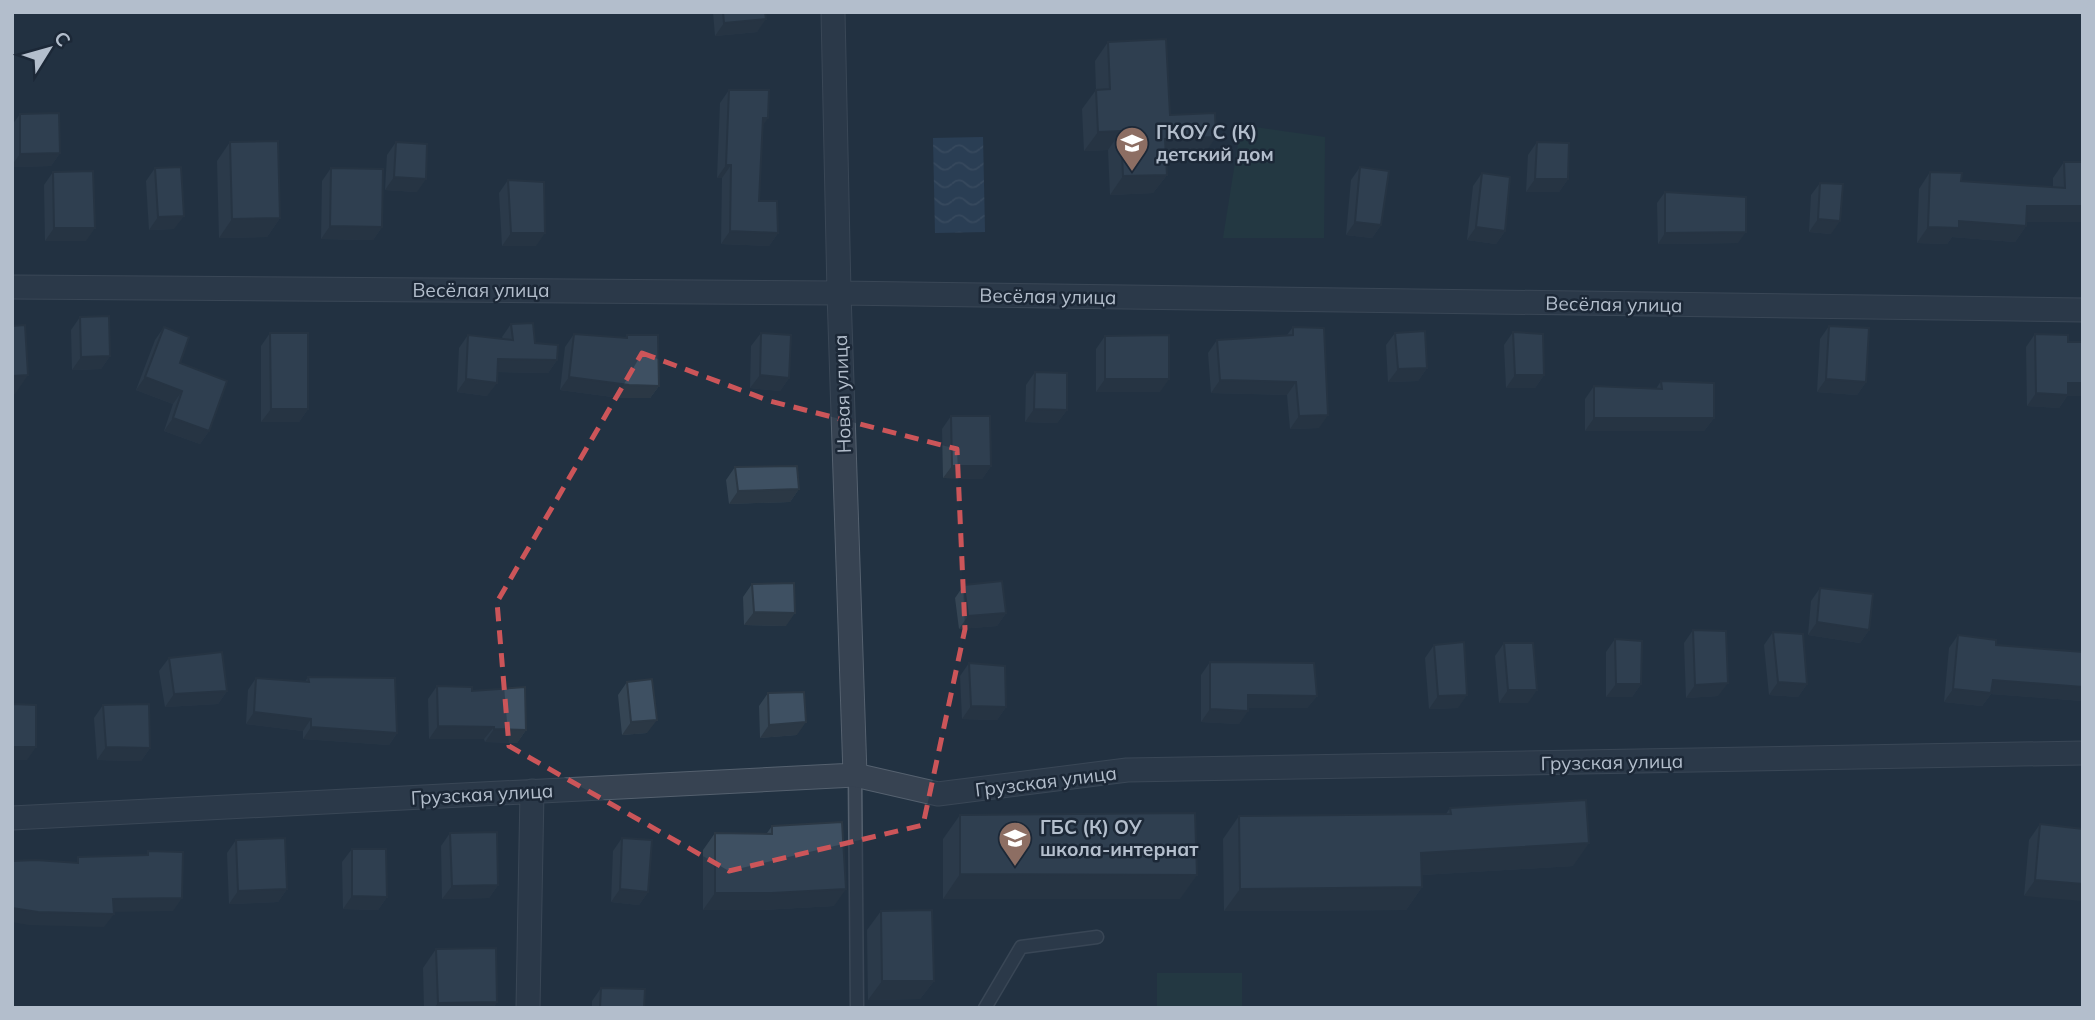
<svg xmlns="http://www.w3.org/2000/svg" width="2095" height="1020" font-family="Mulish,sans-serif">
<defs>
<pattern id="water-waves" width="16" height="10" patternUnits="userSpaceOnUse" patternTransform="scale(1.75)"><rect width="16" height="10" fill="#344e6b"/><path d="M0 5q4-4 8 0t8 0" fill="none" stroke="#4f667f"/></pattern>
</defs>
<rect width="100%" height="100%" fill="#223242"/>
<!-- green -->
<path fill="#244143" d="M1241 125 1325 137 1324 238H1223Z
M1157 973H1242V1008H1157Z"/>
<!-- water -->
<path fill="url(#water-waves)" d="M983 137 985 232 935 233 933 138Z"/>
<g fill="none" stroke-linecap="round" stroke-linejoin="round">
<defs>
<path id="lane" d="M855 775 857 1008
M985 1008 1021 947 1097 937"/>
<path id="street" d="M833 12 839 293 855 775
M12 287 839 293 2083 310
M12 818 855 775 938 794 1127 770 2083 753
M528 1008 532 791"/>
</defs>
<!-- lane casing -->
<use href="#lane" stroke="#55616f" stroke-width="15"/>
<!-- street casing -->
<use href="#street" stroke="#55616f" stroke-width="25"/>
<!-- lane -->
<use href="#lane" stroke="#374352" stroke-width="12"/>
<!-- street -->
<use href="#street" stroke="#374352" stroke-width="23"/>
</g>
<!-- wall -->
<path fill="#354554" d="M713 12H765L757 32 715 36Z
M1108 42 1203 156 1166 158 1167 175 1153 193 1110 195 1108 150 1084 151 1082 109 1096 90 1095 61Z
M729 90 763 127 759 201 778 233 769 246 721 244 722 178H717L720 103Z
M20 114 60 153 51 166 12 167V125Z
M230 142 280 218 267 237 219 238 217 161Z
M396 142 417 192 385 190 387 155Z
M1537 142 1568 179 1559 192H1526L1528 155Z
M2064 162H2083V222H2026V226L2015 242 1952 237 1947 244 1917 243 1919 189 1930 172 1961 181 2053 187V178Z
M1360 167 1381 225 1372 238 1346 235 1351 180Z
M155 168 174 229 149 230 146 181Z
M331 168 382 227 373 240 321 239 322 181Z
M53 172 86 241H45L44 185Z
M1482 173 1505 231 1496 244 1467 240 1473 186Z
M508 180 536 246H502L499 193Z
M1820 183 1831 234 1809 232 1811 195Z
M1665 192 1738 243 1658 244 1657 203Z
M80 317 110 356 101 369 72 370 71 330Z
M511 324 557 360 548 373 497 372 487 396 457 392 459 348 468 335 503 339 502 337Z
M1829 326 1866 382 1857 395 1817 392 1820 339Z
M164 327 209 431 200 444 164 431 173 404 136 390 155 340Z
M1293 327 1319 428 1290 429 1287 395 1211 393 1208 353 1217 340 1287 335Z
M1513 332 1544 375 1535 388H1506L1504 345Z
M270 333 308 409 299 422H261V346Z
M761 333 789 378 780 391 750 388 751 346Z
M1395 333 1427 368 1418 381 1388 382 1386 345Z
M574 334 625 338 627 335 659 386 650 398H620L560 390 565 347Z
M2035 334 2067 396 2059 408 2027 406 2026 347Z
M1105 336 1160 392H1096V349Z
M1035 372 1067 410 1057 423 1025 422 1026 385Z
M1661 381 1714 418 1704 431H1585V399L1594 386 1656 389Z
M951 416 991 466 982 479 943 478 942 429Z
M735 467 799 489 790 502 729 504 726 480Z
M752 584 786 626 744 625 743 597Z
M964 585 1006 613 997 626 959 629 955 598Z
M1820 588 1869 630 1860 643 1808 635 1811 601Z
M1693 630 1718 696 1686 698 1684 643Z
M1773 632 1807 684 1798 697 1769 695 1764 645Z
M1958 635 1996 645 2083 652V701L1991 694 1982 706 1944 702 1949 648Z
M1615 639 1641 684 1632 697H1606V652Z
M1504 643 1528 703H1499L1495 656Z
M1434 645 1458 708 1429 709 1425 658Z
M169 658 227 691 218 704 165 707 159 671Z
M1210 662 1317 696 1307 708H1248L1239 724 1201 722V675Z
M969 663 1006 707 997 720 962 719 960 676Z
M308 677 397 733 389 745 303 739V731L246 724 248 690 256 678 305 682Z
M627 682 647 733 622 735 618 695Z
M437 686 472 691 526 730 517 743 485 742 484 739H429L428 699Z
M768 693 797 735 760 738 759 706Z
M103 705 150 748 141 761 97 760 94 718Z
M1450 808 1573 866 1422 875V887L1406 910 1224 911 1223 839 1239 816 1446 814Z
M960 815 1180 899H943V839Z
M2040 824 2083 829 2024 896 2029 840Z
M772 826 834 906 760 910H703V850L715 833H767Z
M450 833 498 885 489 898 442 899 441 846Z
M622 838 648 892 639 905 611 902 613 851Z
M236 840 287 889 278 902 229 904 227 853Z
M352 849 387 897 378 910 343 909 342 862Z
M881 911 934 981 920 999 868 1000 867 930Z
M436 949 497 1002 493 1008H424L423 968Z
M601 988 644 1008H592V1001Z"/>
<!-- shaded-wall -->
<path fill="#2b3845" d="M938 12H964L937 14Z
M766 19 757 32 715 36 724 23Z
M763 118H768L759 131Z
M1121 131 1108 150 1084 151 1098 132Z
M1216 137 1203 156 1152 158 1165 139Z
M60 153 51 166 12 167V165L20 154Z
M726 165H731L722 178H717Z
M1167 175 1153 193 1110 195 1123 176Z
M394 177 426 179 417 192 385 190Z
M1535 179H1568L1559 192H1526Z
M2027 206H2083V222H2016Z
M184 216 174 229 149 230 158 217Z
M280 218 267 237 219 238 232 219Z
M1818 219 1840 221 1831 234 1809 232Z
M1959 221 2026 226 2015 242 1952 237 1947 244 1917 243 1928 227Z
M1355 222 1381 225 1372 238 1346 235Z
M330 226 382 227 373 240 321 239Z
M1476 227 1505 231 1496 244 1467 240Z
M54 228H95L86 241H45Z
M730 231 778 233 769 246 721 244Z
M1746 232 1738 243 1658 244 1665 233Z
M511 233H545L536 246H502Z
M110 356 101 369 72 370 81 357Z
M498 359 557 360 548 373 489 372Z
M1427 368 1418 381 1388 382 1398 369Z
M28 375 15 394 12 395V376Z
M760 375 789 378 780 391 750 388Z
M1515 375H1544L1535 388H1506Z
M145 377 182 391 173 404 136 390Z
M569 377 659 386 650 398H620L560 390Z
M466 379 497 383 487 396 457 392Z
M1105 379H1169L1160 392H1096Z
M1826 379 1866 382 1857 395 1817 392Z
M1220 380 1296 382 1287 395 1211 393Z
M2068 383H2083V396H2067L2059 408 2027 406 2036 393Z
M271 409H308L299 422H261Z
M1034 409 1067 410 1057 423 1025 422Z
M1328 415 1319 428 1290 429 1299 416Z
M173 418 209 431 200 444 164 431Z
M1594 418H1714L1704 431H1585Z
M952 466H991L982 479 943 478Z
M799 489 790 502 729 504 738 491Z
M754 612 795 613 786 626 744 625Z
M1006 613 997 626 959 629 968 616Z
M1817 622 1869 630 1860 643 1808 635Z
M1993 680 2083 687V701L1991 694 1982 706 1944 702 1953 689Z
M1778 682 1807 684 1798 697 1769 695Z
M1728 683 1718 696 1686 698 1695 685Z
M1616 684H1641L1632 697H1606Z
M1508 690H1537L1528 703H1499Z
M227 691 218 704 165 707 174 694Z
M1248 695 1317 696 1307 708H1238Z
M1467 695 1458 708 1429 709 1438 696Z
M971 706 1006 707 997 720 962 719Z
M1210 709 1248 711 1239 724 1201 722Z
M254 712 311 719 303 731 246 724Z
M657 720 647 733 622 735 631 722Z
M806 722 797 735 760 738 769 725Z
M438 726 494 727 484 739H429Z
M311 727 397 733 389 745 303 739Z
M494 729 526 730 517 743 485 742Z
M12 747H36L27 760H12Z
M106 747 150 748 141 761 97 760Z
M1589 843 1573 866 1405 876 1421 853Z
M960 874 1197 875 1180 899H943Z
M2035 880 2083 884V901L2024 896Z
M498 885 489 898 442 899 452 886Z
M1422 887 1406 910 1224 911 1240 889Z
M287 889 278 902 229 904 238 891Z
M620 889 648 892 639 905 611 902Z
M846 889 834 906 760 910H703L715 893Z
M352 896 387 897 378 910 343 909Z
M182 898 173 911 104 912 113 899Z
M12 908 114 914 104 927 29 925 12 922Z
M882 981H934L920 999 868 1000Z
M497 1002 493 1008H434L438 1003Z"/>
<!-- building -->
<path fill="#3e5062" stroke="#2b3845" stroke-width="2" d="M723 12H765L766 19 724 23Z
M1166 39 1170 115 1215 113 1216 137 1165 139 1167 175 1123 176 1121 131 1098 132 1096 90 1110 89 1108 42Z
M729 90H769L768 118H763L759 201H777L778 233 730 231 731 165H726Z
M59 113 60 153 20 154V114Z
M278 141 280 218 232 219 230 142Z
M396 142 427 144 426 179 394 177Z
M1537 142 1569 143 1568 179H1535Z
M2064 162H2083V206H2027L2026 226 1959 221V228L1928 227 1930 172 1962 173 1961 181 2065 188Z
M181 167 184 216 158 217 155 168Z
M1360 167 1389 171 1381 225 1355 222Z
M331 168 383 169 382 227 330 226Z
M93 171 95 228H54L53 172Z
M1482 173 1510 177 1505 231 1476 227Z
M508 180 544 182 545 233H511Z
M1820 183 1843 184 1840 221 1818 219Z
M1665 192 1746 197V232L1665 233Z
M109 316 110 356 81 357 80 317Z
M533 323 535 343 558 345 557 360 498 359 497 383 466 379 468 335 513 340 511 324Z
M25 325 28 375 12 376V326Z
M1829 326 1869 328 1866 382 1826 379Z
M164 327 189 337 180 363 227 381 209 431 173 418 182 391 145 377Z
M1293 327 1324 328 1328 415 1299 416 1296 382 1220 380 1217 340 1293 335Z
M1425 331 1427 368 1398 369 1395 333Z
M1513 332 1543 334 1544 375H1515Z
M270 333H308V409H271Z
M761 333 791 335 789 378 760 375Z
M574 334 627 338V335H658L659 386 629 385 569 377Z
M2035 334 2068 335V342H2083V383H2068V395L2036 393Z
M1169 335V379H1105V336Z
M1035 372 1067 373V410L1034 409Z
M1661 381 1714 383V418H1594V386L1662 389Z
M951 416H990L991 466H952Z
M797 466 799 489 738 491 735 467Z
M1002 581 1006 613 968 616 964 585Z
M794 583 795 613 754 612 752 584Z
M1820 588 1873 594 1869 630 1817 622Z
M1693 630 1726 631 1728 683 1695 685Z
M1773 632 1803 634 1807 684 1778 682Z
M1958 635 1996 640V645L2083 652V687L1993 680 1991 693 1953 689Z
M1615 639 1642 641 1641 684H1616Z
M1464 642 1467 695 1438 696 1434 645Z
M1504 643H1533L1537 690H1508Z
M222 652 227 691 174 694 169 658Z
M1210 662 1314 663 1317 696 1248 695V711L1210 709Z
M969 663 1005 666 1006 707 971 706Z
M308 677 395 678 397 733 311 727V719L254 712 256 678 309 682Z
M652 679 657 720 631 722 627 682Z
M437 686 472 687V691L525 687 526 730 494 729V727L438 726Z
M804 692 806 722 769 725 768 693Z
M12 704 36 705V747H12Z
M149 704 150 748 106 747 103 705Z
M1586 800 1589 843 1421 853 1422 887 1240 889 1239 816 1451 814 1450 808Z
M1195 813 1197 875 960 874V815Z
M842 822 846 889 772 893H715V833L772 834V826Z
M2040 824 2083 829V884L2035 880Z
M497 832 498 885 452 886 450 833Z
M285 838 287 889 238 891 236 840Z
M622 838 652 840 648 892 620 889Z
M352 849H386L387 897 352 896Z
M148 851 183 852 182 898 113 899 114 914 38 912 12 908V861L36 860 78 863V857L148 855Z
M932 910 934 981H882L881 911Z
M496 948 497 1002 438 1003 436 949Z
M601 988 645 989 644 1008H600Z"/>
<!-- marked area -->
<path d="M0 0H2095V1020H0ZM642 353 770 401 957 449 965 629 923 825 729 871 509 746 497 602Z" fill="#223242" fill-opacity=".55" fill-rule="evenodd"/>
<path fill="none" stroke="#cc5559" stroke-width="5" stroke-dasharray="14 9" stroke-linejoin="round" d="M642 353 770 401 957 449 965 629 923 825 729 871 509 746 497 602Z"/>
<!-- icons -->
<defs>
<symbol id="school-pin" viewBox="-11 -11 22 30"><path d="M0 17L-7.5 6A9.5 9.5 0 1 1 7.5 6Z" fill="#8d6e63" stroke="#1c2837"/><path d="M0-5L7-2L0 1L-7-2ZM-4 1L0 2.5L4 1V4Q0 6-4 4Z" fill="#fff"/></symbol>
</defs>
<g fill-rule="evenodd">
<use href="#school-pin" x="1113" y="124" width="38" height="52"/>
<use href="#school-pin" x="996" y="819" width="38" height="52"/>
</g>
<g text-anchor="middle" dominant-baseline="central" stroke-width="5" stroke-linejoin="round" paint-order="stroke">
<!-- poi labels -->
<g font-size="19" font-weight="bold" fill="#b3becc" stroke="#1c2837" text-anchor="start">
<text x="1156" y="132">ГКОУ С (К)<tspan x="1156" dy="22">детский дом</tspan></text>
<text x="1040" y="827">ГБС (К) ОУ<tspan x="1040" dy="22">школа-интернат</tspan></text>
</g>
<!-- street labels -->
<g font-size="19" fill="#b3becc" stroke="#1c2837">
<text x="481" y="290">Весёлая улица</text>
<text transform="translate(1048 296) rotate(1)">Весёлая улица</text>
<text transform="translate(1614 304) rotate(1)">Весёлая улица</text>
<text transform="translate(842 394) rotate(-92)">Новая улица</text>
<text transform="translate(1612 762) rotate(-1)">Грузская улица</text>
<text transform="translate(1046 781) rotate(-7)">Грузская улица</text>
<text transform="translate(482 794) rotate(-3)">Грузская улица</text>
</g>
</g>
<!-- border -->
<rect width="2095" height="1020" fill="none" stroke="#b3becc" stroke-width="28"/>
<!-- north arrow -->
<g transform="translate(49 49) rotate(53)" stroke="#1c2837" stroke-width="5" paint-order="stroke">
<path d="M0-5L12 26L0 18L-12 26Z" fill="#b3becc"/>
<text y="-10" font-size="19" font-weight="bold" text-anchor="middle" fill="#b3becc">С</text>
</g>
</svg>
